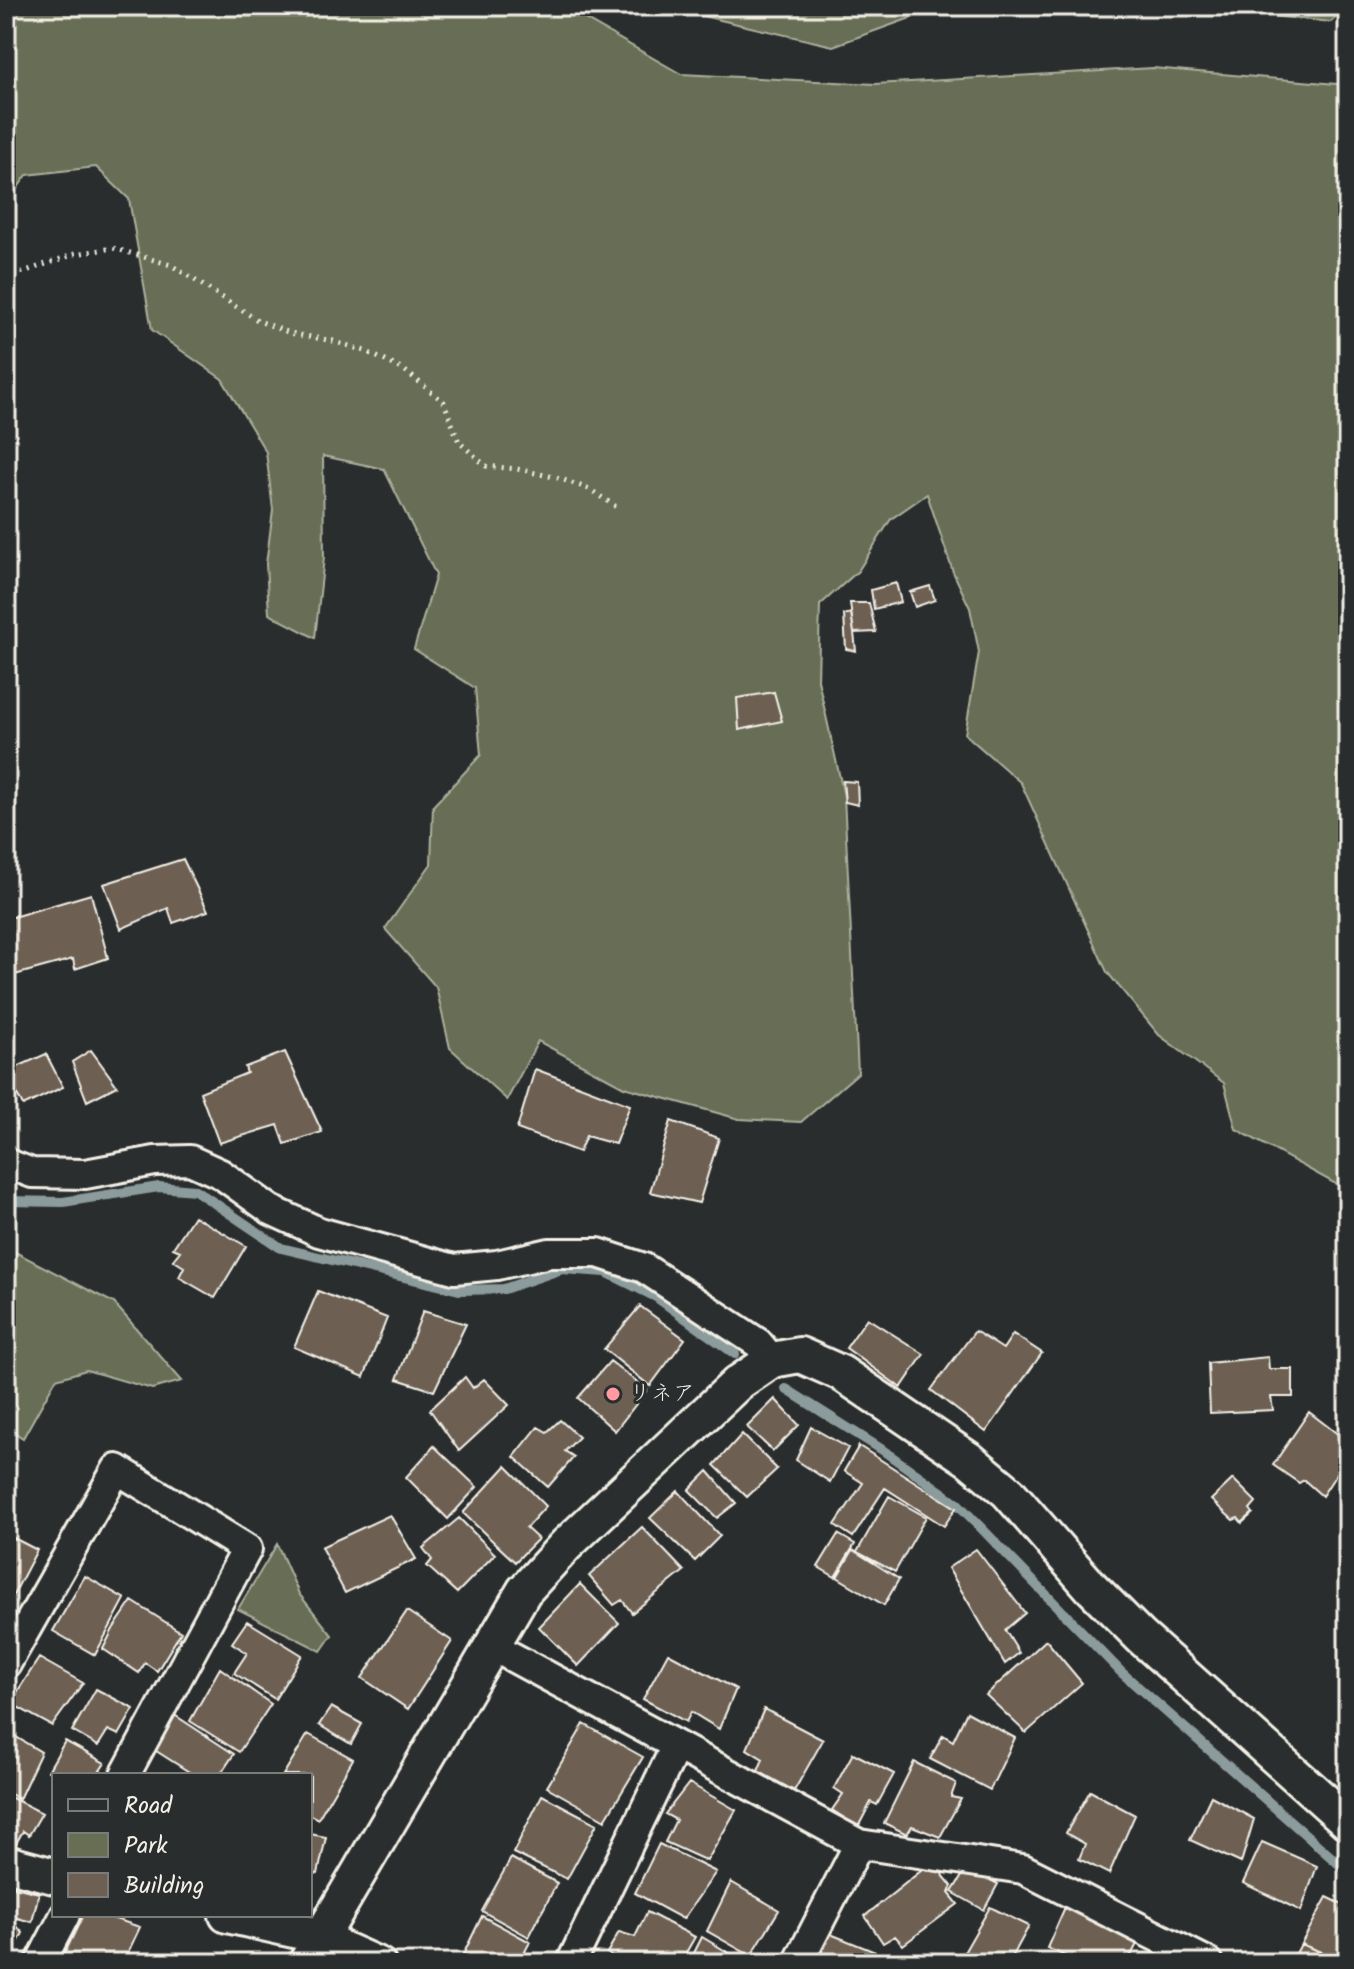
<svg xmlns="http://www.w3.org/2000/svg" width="1354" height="1969" font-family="Kalam,'Klee One',sans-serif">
<rect width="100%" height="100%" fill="#2a2d2e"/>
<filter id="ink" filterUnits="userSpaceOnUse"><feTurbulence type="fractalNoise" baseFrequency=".0125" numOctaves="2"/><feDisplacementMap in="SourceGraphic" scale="16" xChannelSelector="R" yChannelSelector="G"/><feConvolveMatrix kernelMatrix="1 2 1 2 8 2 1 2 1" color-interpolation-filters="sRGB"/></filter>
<g filter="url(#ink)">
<!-- green -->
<path fill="#676e54" stroke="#aeb09e" stroke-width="2" d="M6 6H562L681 74 875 84 1153 68 1348 85V1188H1343L1236 1129 1224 1083 1159 1035 1107 972 1021 783 965 734 979 652 970 608 953 572 927 494 891 519 858 571 820 605 818 680 844 796 858 1073 801 1122 739 1119 624 1087 538 1041 507 1100 450 1048 436 987 385 929 431 864 433 806 481 755 475 688 414 649 436 575 384 469 323 456 324 557 315 638 269 614 266 564 273 510 266 452 222 379 152 330 129 199 96 167 27 175 6 204Z
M675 6H944L833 46 690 13Z
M1237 6H1348L1331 22 1262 15Z
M6 1243 15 1252 114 1303 182 1381 152 1389 86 1370 56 1379 23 1438 6 1427Z
M277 1544 299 1594 332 1635 321 1651 238 1609Z"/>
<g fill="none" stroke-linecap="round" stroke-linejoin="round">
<!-- stream -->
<path stroke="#8c9c9c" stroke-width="10" d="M6 1201 63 1202 159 1187 195 1190 281 1248 459 1290 504 1289 562 1269 606 1272 656 1297 735 1354
M786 1389 881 1449 957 1503 1121 1672 1348 1872"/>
</g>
<!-- building -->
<path fill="#6d6053" stroke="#f4f1e8" stroke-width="2" d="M896 583 901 602 874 609 871 590Z
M930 586 935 600 915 607 910 592Z
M850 603H869L876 632 854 633Z
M851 613 854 633 856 651 846 649 844 615Z
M774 692 782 721 739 730 737 698Z
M843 781 857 782 858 805 845 802Z
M183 859 208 911 173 923 168 908 121 929 104 884Z
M91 894 108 958 75 969 73 959 11 976 6 961V919Z
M91 1050 117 1086 87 1101 72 1062Z
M285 1052 322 1132 285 1144 278 1125 219 1143 200 1092 247 1073 245 1067Z
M46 1054 63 1087 23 1106 6 1072Z
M535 1069 630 1105 615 1144 586 1136 579 1152 517 1129Z
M671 1121 719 1138 699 1203 650 1192Z
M194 1216 246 1246 215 1298 179 1277 184 1267 173 1260 180 1251 173 1248Z
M318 1291 387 1318 364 1377 294 1347Z
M640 1306 685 1339 650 1386 604 1349Z
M423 1311 466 1324 434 1391 397 1379Z
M867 1318 924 1354 901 1388 846 1348Z
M975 1331 1003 1349 1013 1334 1042 1353 986 1432 931 1390Z
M1268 1357 1269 1369H1293V1397H1271L1273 1410 1210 1413 1208 1363Z
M610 1361 647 1390 615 1431 578 1398Z
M465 1377 473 1388 484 1379 509 1405 459 1451 430 1410Z
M775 1399 799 1425 773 1451 747 1427Z
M1309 1412 1348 1442V1456L1322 1496 1304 1480 1299 1483 1273 1465Z
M560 1420 579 1437 565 1451 574 1457 548 1487 514 1457 538 1427 547 1432Z
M811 1427 848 1448 830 1482 796 1460Z
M742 1434 777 1469 747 1497 714 1465Z
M434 1446 477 1487 448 1519 406 1477Z
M859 1446 956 1508 944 1526 885 1488 853 1537 835 1525 863 1483 844 1471Z
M506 1466 546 1506 526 1528 538 1539 515 1562 463 1513Z
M708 1471 736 1503 717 1518 689 1490Z
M1233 1479 1256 1502 1250 1509 1253 1513 1242 1523 1238 1518 1233 1520 1211 1500Z
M678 1491 720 1536 695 1561 650 1518Z
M889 1496 926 1517 895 1572 857 1552Z
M390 1515 416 1559 345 1593 321 1547Z
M459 1518 495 1554 457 1593 427 1566 432 1560 423 1548Z
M642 1527 684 1571 632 1613 622 1600 614 1605 589 1576Z
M6 1534 37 1550 6 1609Z
M838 1534 855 1544 835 1577 818 1567Z
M976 1549 1025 1613 1005 1630 1019 1653 1005 1664 948 1568Z
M853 1550 899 1579 884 1605 837 1577Z
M85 1576 125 1599 95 1655 53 1631Z
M580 1584 619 1623 578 1666 539 1627Z
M132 1601 181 1632 157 1671 145 1663 139 1673 103 1649 113 1629Z
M407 1611 452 1641 408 1709 362 1678Z
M247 1621 302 1655 275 1699 234 1673 247 1653 232 1643Z
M1046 1640 1082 1683 1026 1733 986 1695Z
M668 1653 736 1689 719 1729 691 1712 686 1722 643 1699Z
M39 1658 83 1683 52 1726 10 1703Z
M220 1668 271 1704 239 1752 190 1721Z
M96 1689 134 1709 119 1735 108 1730 98 1746 72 1731Z
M331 1707 362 1724 351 1744 319 1725Z
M764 1709 823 1740 794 1791 758 1771 763 1759 747 1749Z
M967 1712 1015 1738 990 1790 930 1759 943 1735 953 1741Z
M173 1714 234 1754 220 1775H194L153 1749Z
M584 1724 643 1757 605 1820 547 1787Z
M1348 1727V1751L1337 1735Z
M6 1731 41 1752 19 1799 6 1791Z
M308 1734 353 1759 318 1819 310 1815V1775H283Z
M65 1741 105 1763 97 1775H55L48 1771Z
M853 1753 894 1774 877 1805 871 1802 858 1827 832 1810 843 1794 834 1788Z
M914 1762 956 1783 951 1797 961 1799 940 1837 912 1826 907 1834 884 1823Z
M689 1783 736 1810 707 1861 665 1842 676 1820 665 1814Z
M1090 1791 1135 1815 1109 1874 1079 1859 1085 1844 1066 1833Z
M6 1795 42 1813 29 1835 23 1831 11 1852 6 1849Z
M542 1795 597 1824 567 1879 513 1853Z
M1211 1796 1254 1819 1241 1863 1190 1840Z
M310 1834 326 1837 318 1874 310 1873Z
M1262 1842 1317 1866 1301 1911 1243 1883Z
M659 1844 716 1872 683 1919 635 1893Z
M511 1858 557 1883 529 1937 482 1911Z
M932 1862 952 1886 949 1893 958 1904 903 1945 895 1936 883 1943 865 1916Z
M967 1868 998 1884 984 1910 952 1892Z
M731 1882 779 1910 751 1956 707 1931Z
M6 1885 39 1893 32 1922 6 1915Z
M1327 1897 1348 1907V1963L1301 1944Z
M990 1907 1029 1926 1009 1963H958Z
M1065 1907 1138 1942 1127 1963H1081L1047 1948Z
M647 1912 695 1937 680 1963H623L607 1953 619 1932 635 1937Z
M83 1915H103L140 1927 123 1963H60Z
M482 1916 530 1942 519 1963H459Z
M6 1920 14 1923 23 1933 14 1950 6 1953Z
M823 1931 878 1953 874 1963H809Z
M702 1937 746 1963H689Z
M1301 1944 1339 1960 1337 1963H1291Z"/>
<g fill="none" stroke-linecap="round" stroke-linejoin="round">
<defs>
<path id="minor" d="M6 1163 32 1173 85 1174 155 1161 190 1160 221 1174 271 1210 319 1232 454 1269 497 1265 549 1253H598L644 1268 758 1343 772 1360
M490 1645 859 1844 1023 1869 1209 1963
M6 1664 117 1469 247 1549 125 1775
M320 1936 381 1963
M40 1963 65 1915
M571 1963 676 1746
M798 1963 859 1844"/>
<path id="tertiary" d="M6 1863 54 1876
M227 1915 320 1936
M306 1963 524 1591 566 1545 738 1383 772 1360 800 1355 841 1373 971 1461 1008 1492 1091 1587 1141 1637 1348 1822"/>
</defs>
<!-- minor casing -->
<use href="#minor" stroke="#f4f1e8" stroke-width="34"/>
<!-- tertiary casing -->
<use href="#tertiary" stroke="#f4f1e8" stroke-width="40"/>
<!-- path -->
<path stroke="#f4f1e8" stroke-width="5" stroke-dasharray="2 6" stroke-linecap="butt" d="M6 278 75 254 113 248 171 265 259 321 290 333 333 341 365 351 404 370 444 402 459 442 486 466 517 469 558 478 589 489 618 508"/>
<!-- minor -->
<use href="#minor" stroke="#2a2d2e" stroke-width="28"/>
<!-- tertiary -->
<use href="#tertiary" stroke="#2a2d2e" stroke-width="34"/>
</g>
</g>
<!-- markers -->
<circle fill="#ff9aa2" stroke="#2a2d2e" stroke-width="3" cx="613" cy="1394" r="8"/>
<g text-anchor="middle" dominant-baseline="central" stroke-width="6" stroke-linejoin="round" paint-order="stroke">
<!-- poi labels -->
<g font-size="22" fill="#f4f1e8" stroke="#2a2d2e" text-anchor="start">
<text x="629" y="1394">リネア</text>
</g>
</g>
<!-- margin -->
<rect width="1354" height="1969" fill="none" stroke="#2a2d2e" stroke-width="32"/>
<rect x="16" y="16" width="1322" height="1937" fill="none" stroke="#f4f1e8" stroke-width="3" filter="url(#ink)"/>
<!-- legend -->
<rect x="52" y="1773" width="260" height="144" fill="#2a2d2e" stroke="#7b7b78" stroke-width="2"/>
<rect x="68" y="1799" width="40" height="12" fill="#2a2d2e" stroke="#7b7b78" stroke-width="2"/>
<text x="124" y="1813" font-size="24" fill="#f4f1e8">Road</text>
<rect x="68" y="1833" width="40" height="24" fill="#676e54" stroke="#7b7b78" stroke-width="2"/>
<text x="124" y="1853" font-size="24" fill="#f4f1e8">Park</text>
<rect x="68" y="1873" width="40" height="24" fill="#6d6053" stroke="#7b7b78" stroke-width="2"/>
<text x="124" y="1893" font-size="24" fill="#f4f1e8">Building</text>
</svg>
